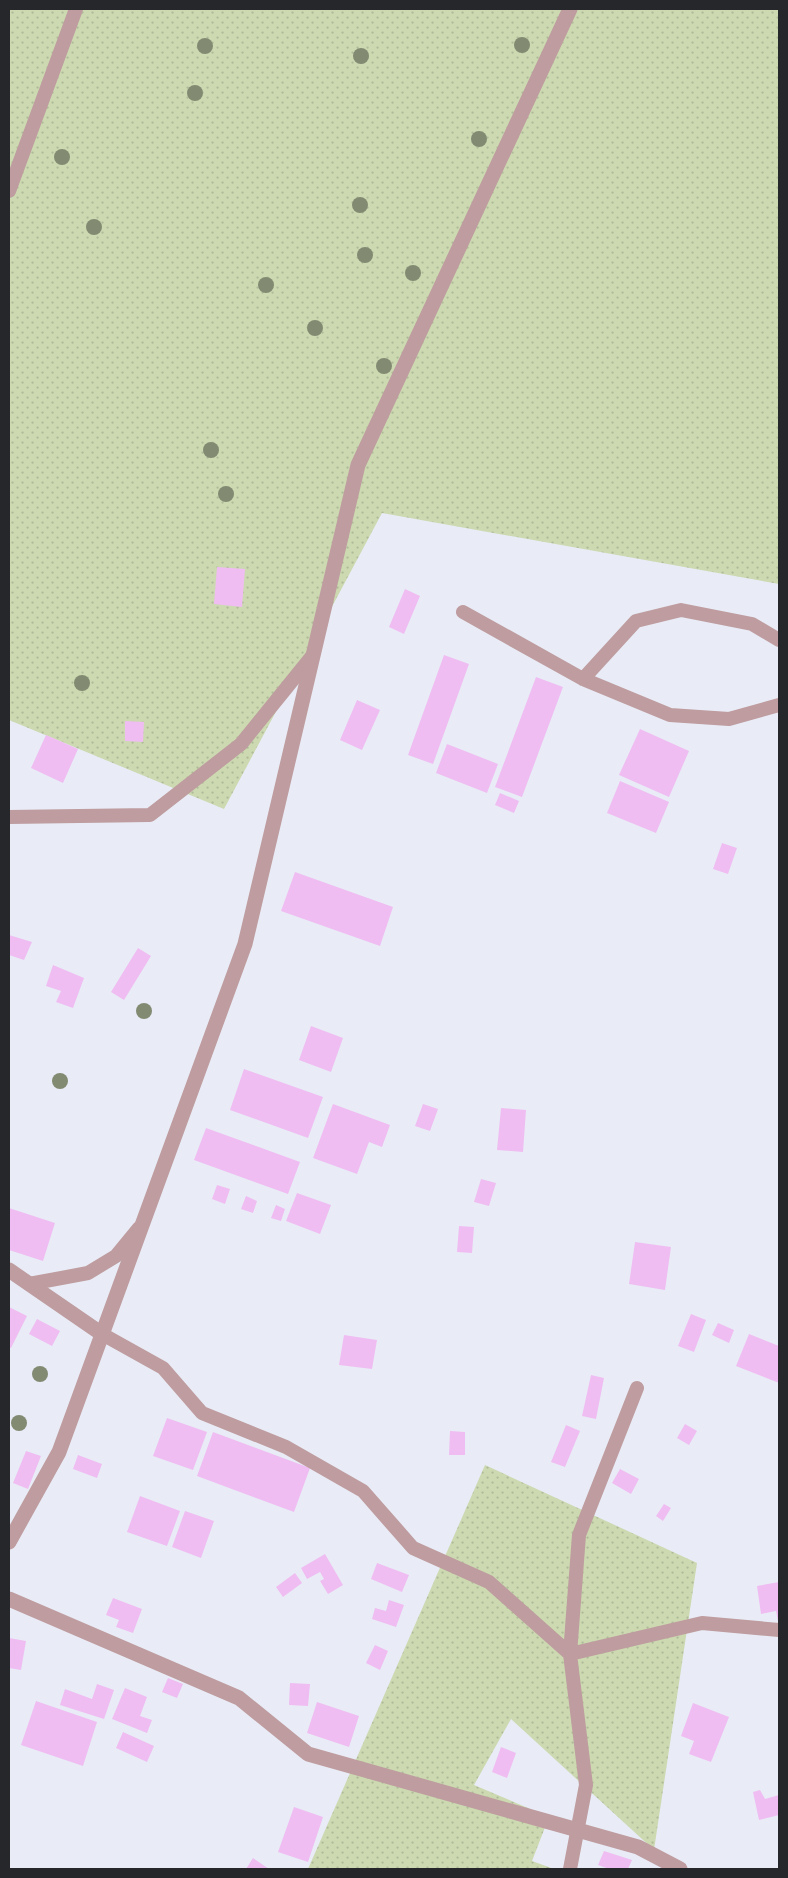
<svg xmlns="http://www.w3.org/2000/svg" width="788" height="1878" font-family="Inter,sans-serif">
<defs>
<pattern id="green-dots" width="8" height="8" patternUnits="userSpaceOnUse" patternTransform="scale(1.25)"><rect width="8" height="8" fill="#ccd9b1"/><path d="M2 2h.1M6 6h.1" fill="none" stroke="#afba98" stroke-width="1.8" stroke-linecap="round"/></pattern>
</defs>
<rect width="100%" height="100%" fill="#e9ecf6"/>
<!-- green -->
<path fill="url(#green-dots)" d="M9 9H779V584L382 513 224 809 9 720Z
M485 1465 697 1563 654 1850 511 1719 474 1785 549 1817 532 1861 554 1869H308Z"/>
<!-- building -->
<path fill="#efbdf2" d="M217 567 245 569 242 607 214 604Z
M405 589 420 596 404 634 389 627Z
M444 655 469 664 433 764 408 755Z
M536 677 563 687 522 797 495 787Z
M357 700 380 710 362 750 340 740Z
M125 721 144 722 143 742 125 741Z
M640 729 689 751 669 797 619 775Z
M46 735 78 749 63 783 31 768Z
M447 744 498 764 487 793 436 773Z
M620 781 669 802 656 833 607 813Z
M500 793 519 801 514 813 495 805Z
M722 843 737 848 728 874 713 869Z
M295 872 393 907 380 946 281 911Z
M9 935 32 942 24 960 9 955Z
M138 948 151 956 124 1000 111 992Z
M53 965 84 978 73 1008 56 1002 61 991 46 986Z
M311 1026 343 1038 331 1072 299 1060Z
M244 1069 323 1097 308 1138 230 1110Z
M333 1104 390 1125 382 1147 369 1142 357 1174 313 1158Z
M423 1104 438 1109 430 1131 415 1126Z
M501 1108 526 1110 523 1152 497 1150Z
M206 1128 300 1162 288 1194 194 1160Z
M481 1179 496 1183 489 1206 474 1202Z
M217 1185 230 1189 225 1204 212 1199Z
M297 1193 331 1205 320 1234 286 1221Z
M246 1196 257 1201 253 1213 241 1209Z
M276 1205 285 1209 281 1221 271 1218Z
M9 1208 55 1223 43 1261 9 1250Z
M459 1226 474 1227 472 1253 457 1252Z
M635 1242 671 1247 665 1290 629 1284Z
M9 1307 27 1316 11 1348 9 1347Z
M691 1314 706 1320 694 1352 678 1346Z
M37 1319 60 1331 52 1346 29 1334Z
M718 1323 734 1330 729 1343 712 1335Z
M749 1334 779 1346V1383L736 1366Z
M344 1335 377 1340 372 1369 339 1365Z
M591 1375 604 1378 596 1419 582 1416Z
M167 1418 207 1432 193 1470 153 1456Z
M685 1424 697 1431 689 1445 677 1438Z
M566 1425 580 1431 565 1467 551 1462Z
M450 1431 465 1432V1455H449Z
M213 1432 310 1468 294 1512 197 1476Z
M26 1451 41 1456 28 1489 13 1483Z
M78 1455 102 1464 97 1478 73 1469Z
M620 1469 639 1479 631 1494 612 1483Z
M140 1496 180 1511 167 1546 127 1532Z
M664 1504 671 1508 663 1521 656 1516Z
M185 1511 214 1521 201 1558 172 1547Z
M325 1554 343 1585 328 1594 320 1581 324 1579 320 1572 307 1579 301 1568Z
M377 1563 409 1575 402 1592 371 1579Z
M295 1573 302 1583 283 1597 276 1587Z
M779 1582V1621H778L776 1611 761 1614 757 1586Z
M113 1598 142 1609 133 1633 116 1627 119 1620 106 1615Z
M389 1600 404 1605 396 1627 372 1619 375 1608 386 1611Z
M9 1638 26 1641 21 1670 9 1668Z
M375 1645 388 1651 380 1670 366 1663Z
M168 1678 183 1684 177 1698 162 1692Z
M290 1683 310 1684 308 1706 289 1705Z
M97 1684 114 1690 104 1719 60 1705 65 1689 92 1699Z
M125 1688 147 1697 140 1716 152 1720 147 1733 112 1719Z
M36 1701 97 1722 83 1766 21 1745Z
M317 1702 359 1716 349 1747 307 1733Z
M693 1703 729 1717 711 1762 689 1754 694 1741 681 1736Z
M123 1732 154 1746 147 1762 116 1748Z
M501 1747 516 1753 507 1778 492 1772Z
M760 1790 765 1799 779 1795V1815L759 1820 753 1792Z
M294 1807 323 1817 308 1862 278 1852Z
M604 1851 632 1860 628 1869H609L598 1865Z
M253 1858 269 1869H246Z"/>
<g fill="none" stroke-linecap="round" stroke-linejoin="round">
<!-- lane -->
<path stroke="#be9c9f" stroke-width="14" d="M9 191 76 9
M463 612 583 679 670 715 729 719 779 705
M583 679 636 621 681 610 752 624 779 640
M9 817 150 815 241 744 313 655
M29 1284 88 1273 116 1256 139 1228
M102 1334 163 1368 202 1413 286 1447 363 1491 413 1548 489 1582 570 1654 586 1785 570 1869
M637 1388 579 1535 570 1654 702 1623 779 1630"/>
<!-- street -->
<path stroke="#be9c9f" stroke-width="15" d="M9 1270 102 1334
M9 1542 59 1452 245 944 358 465 570 9
M9 1599 239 1698 308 1754 638 1847 680 1869"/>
</g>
<!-- trees -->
<g fill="#828a72">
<circle cx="522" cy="45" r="8"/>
<circle cx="205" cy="46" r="8"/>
<circle cx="361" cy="56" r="8"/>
<circle cx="195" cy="93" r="8"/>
<circle cx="479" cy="139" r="8"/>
<circle cx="62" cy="157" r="8"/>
<circle cx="360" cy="205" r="8"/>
<circle cx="94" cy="227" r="8"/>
<circle cx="365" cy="255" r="8"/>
<circle cx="413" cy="273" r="8"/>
<circle cx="266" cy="285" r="8"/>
<circle cx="315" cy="328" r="8"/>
<circle cx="384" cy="366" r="8"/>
<circle cx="211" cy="450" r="8"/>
<circle cx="226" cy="494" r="8"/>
<circle cx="82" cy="683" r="8"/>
<circle cx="144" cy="1011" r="8"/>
<circle cx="60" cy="1081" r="8"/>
<circle cx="40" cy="1374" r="8"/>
<circle cx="19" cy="1423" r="8"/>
</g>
<!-- border -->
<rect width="788" height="1878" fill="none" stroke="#26272b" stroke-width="20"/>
</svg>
